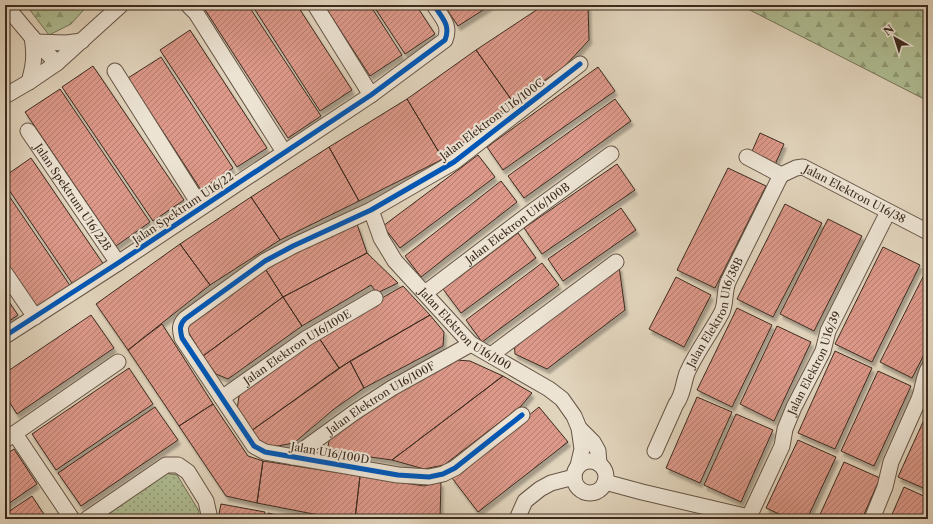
<svg xmlns="http://www.w3.org/2000/svg" width="933" height="524" font-family="'Libre Caslon Text',serif">
<defs>
<pattern id="grass-dots" width="8" height="8" patternUnits="userSpaceOnUse"><rect width="8" height="8" fill="#afbd93"/><path d="M2 2h.1M6 6h.1" fill="none" stroke="#909a77" stroke-width="1.8" stroke-linecap="round"/></pattern>
<pattern id="forest-firs" width="22" height="20" patternUnits="userSpaceOnUse"><rect width="22" height="20" fill="#afbd93"/><path d="M5 1l3.5 6h-7zM16 11l3.5 6h-7z" fill="#909a77"/></pattern>
<pattern id="building-hatch" width="6" height="6" patternUnits="userSpaceOnUse"><rect width="6" height="6" fill="#dc9889"/><path d="M-1 1l2-2M0 6l6-6M5 7l2-2" fill="none" stroke="#b47c6f"/></pattern>
<filter id="shadow"><feDropShadow dx="2.5" dy="4.5" stdDeviation="1" flood-color="#0004"/></filter>
</defs>
<rect width="100%" height="100%" fill="#e1d4bc"/>
<filter id="stains"><feTurbulence type="fractalNoise" baseFrequency=".005" numOctaves="4"/><feColorMatrix values="0 0 0 0 .2 0 0 0 0 .09 0 0 0 0 .02 0 0 0 .5 -.17"/></filter>
<radialGradient id="worn" r=".72"><stop offset=".6" stop-color="#630" stop-opacity="0"/><stop offset="1" stop-color="#630" stop-opacity=".3"/></radialGradient>
<!-- grass -->
<path fill="url(#grass-dots)" stroke="#767459" d="M165 473 177 475 199 511 198 519H97Z"/>
<!-- forest -->
<path fill="url(#forest-firs)" stroke="#767459" d="M26 5H88L71 24 49 35Z
M740 5H928V101Z"/>
<!-- building -->
<path fill="url(#building-hatch)" stroke="#3d2b1f" filter="url(#shadow)" d="M202 5H248L321 116 288 138Z
M252 5H297L352 90 320 111Z
M324 5H370L402 55 370 76Z
M373 5H416L435 34 405 54Z
M444 5H491L458 26Z
M544 5H588L589 40 564 67 513 102 476 50Z
M190 30 267 148 237 167 160 50Z
M476 50 513 102 443 159 407 99Z
M161 57 233 168 201 190 128 78Z
M93 66 184 200 153 221 62 87Z
M598 67 615 91 503 170 487 147Z
M60 89 150 222 116 246 25 112Z
M407 99 443 159 359 201 329 147Z
M615 99 631 121 524 198 508 176Z
M760 133 784 144 774 167 750 156Z
M329 147 359 201 280 240 251 197Z
M478 155 495 177 400 248 383 226Z
M31 158 104 265 74 286 5 184V176Z
M617 164 635 190 542 254 524 228Z
M728 168 766 186 715 288 677 270Z
M501 181 517 202 421 277 405 256Z
M5 190 71 287 38 309 5 260Z
M251 197 280 240 210 285 180 244Z
M785 204 822 223 773 317 737 299Z
M621 208 636 230 563 281 548 259Z
M828 219 862 236 814 331 780 314Z
M357 224 367 253 283 297 264 267Z
M518 233 536 258 461 313 443 289Z
M180 244 210 285 128 350 96 304Z
M883 247 920 265 872 362 835 344Z
M367 253 398 283 377 293 371 285 302 326 283 297Z
M542 263 559 285 482 342 466 320Z
M619 266 625 310 547 369 515 354 514 340Z
M264 267 283 297 203 356 184 325Z
M928 267V347L912 378 880 362Z
M676 277 711 295 684 347 649 329Z
M403 286 430 315 339 368 317 335Z
M5 296 18 315 5 324Z
M283 297 302 326 228 379 216 374 203 356Z
M737 308 772 325 732 407 697 390Z
M91 315 114 348 17 414 5 395V373Z
M430 315 444 332 443 346 364 388 350 361Z
M162 324 213 404 179 426 128 350Z
M777 326 811 342 774 421 740 404Z
M317 335 339 368 251 431 237 410 239 396 244 389Z
M835 351 872 368 835 449 798 433Z
M456 360 470 361 503 376 392 460 327 451 330 436 413 382Z
M350 361 364 388 334 409 294 443 272 447 261 443 251 431Z
M129 368 153 404 56 470 32 434Z
M878 371 911 386 874 466 841 451Z
M503 376 532 393 521 406 444 465 424 469 392 460Z
M697 397 732 412 700 483 666 468Z
M213 404 248 456 263 461 257 503 226 496 179 426Z
M155 407 178 440 81 506 58 473Z
M539 407 568 442 478 512 452 478Z
M928 411V490L898 477Z
M736 414 773 430 741 502 704 485Z
M798 440 836 457 807 519H790L766 508Z
M14 449 37 484 5 506V455Z
M263 461 360 476 355 519H339L257 503Z
M844 462 880 478 862 519H818Z
M360 476 424 486 441 482 440 519H355Z
M904 487 928 498V519H890Z
M32 496 47 519H5V514Z
M221 504 265 512 264 519H218Z
M268 513 296 519H267Z"/>
<g fill="none" stroke-linecap="round" stroke-linejoin="round">
<defs>
<g id="minor">
<path d="M5 5 36 42 57 63"/>
<path d="M188 5 196 13 284 152"/>
<path d="M315 5 371 95"/>
<path d="M36 42 66 43 82 41"/>
<path d="M115 71 201 207"/>
<path d="M29 82C34 65 35 55 32 37"/>
<path d="M5 96 29 82 57 63 121 5"/>
<path id="s1" d="M28 131 118 263"/>
<path d="M747 157 781 175"/>
<path id="s2" d="M781 175 796 168 803 167 928 232"/>
<path id="s3" d="M371 210 381 238 395 261 471 344 549 389 562 399 574 416 579 428 582 449 578 466"/>
<path d="M5 273 35 317"/>
<path id="s4" d="M425 293 533 211 611 154"/>
<path d="M5 336 118 263 371 95 445 40C451 25 442 18 434 5"/>
<path d="M491 355 616 262"/>
<path id="s5" d="M222 398 307 338 375 298"/>
<path d="M522 415 455 468 443 474 429 477 398 475 265 452 254 446 182 338C180 330 179 325 185 319L265 261 293 246 371 210 454 162 580 64"/>
<path d="M579 428 593 442 598 451 599 464"/>
<path d="M15 434 72 519"/>
<path d="M5 440 118 362"/>
<path id="s6" d="M655 451 676 404C683 395 683 384 687 373 696 352 711 333 722 312 726 303 724 292 728 282L781 175"/>
<path id="s7" d="M293 457 355 412 392 388 471 344"/>
<circle cx="590" cy="477" r="16"/>
<path d="M605 482 642 492 749 517 751 519"/>
<path id="s8" d="M749 517 782 446 785 429 794 407 823 351 828 331 888 212"/>
<path d="M87 519 166 465H178L188 472 206 501 210 519"/>
<path d="M517 519 525 501 540 489 551 483 574 477"/>
<path d="M872 519 885 487 891 462 919 399C923 389 923 379 928 369"/>
</g>
</defs>
<!-- minor casing -->
<use href="#minor" stroke="#665546" stroke-width="17"/>
<!-- minor -->
<use href="#minor" stroke="#ece3d3" stroke-width="15"/>
<defs>
<path id="cycleway" d="M5 336 118 263 371 95 445 40C451 25 442 18 434 5
M522 415 455 468 443 474 429 477 398 475 265 452 254 446 182 338C180 330 179 325 185 319L265 261 293 246 371 210 454 162 580 64"/>
</defs>
<!-- cycleway casing -->
<use href="#cycleway" stroke="#ece3d3" stroke-width="8"/>
<!-- cycleway -->
<use href="#cycleway" stroke="#0057b8" stroke-width="5"/>
</g>
<g text-anchor="middle" dominant-baseline="central" stroke-width="4" stroke-linejoin="round" paint-order="stroke">
<!-- street labels -->
<g font-size="11" fill="#3d2b1f" stroke="#ece3d3">
<text transform="translate(492 119) rotate(-37)">Jalan Elektron U16/100C</text>
<text stroke="none"><textPath href="#s2" startOffset="82">Jalan Elektron U16/38</textPath></text>
<text stroke="none"><textPath href="#s1" startOffset="80">Jalan Spektrum U16/22B</textPath></text>
<text transform="translate(183 208) rotate(-34)">Jalan Spektrum U16/22</text>
<text stroke="none"><textPath href="#s4" startOffset="116">Jalan Elektron U16/100B</textPath></text>
<text stroke="none"><textPath href="#s6" startOffset="152">Jalan Elektron U16/38B</textPath></text>
<text stroke="none"><textPath href="#s3" startOffset="155">Jalan Elektron U16/100</textPath></text>
<text stroke="none"><textPath href="#s5" startOffset="91">Jalan Elektron U16/100E</textPath></text>
<text stroke="none"><textPath href="#s8" startOffset="168">Jalan Elektron U16/39</textPath></text>
<text stroke="none"><textPath href="#s7" startOffset="106">Jalan Elektron U16/100F</textPath></text>
<text transform="translate(330 453) rotate(10)">Jalan U16/100D</text>
</g>
</g>
<!-- margin -->
<rect width="933" height="524" fill="none" stroke="#e1d4bc" stroke-width="20"/>
<rect x="6" y="6" width="921" height="512" fill="none" stroke="#3d2b1f" stroke-width="2"/>
<rect x="10" y="10" width="913" height="504" fill="none" stroke="#3d2b1f"/>
<!-- north arrow -->
<g transform="translate(895 38) rotate(321)" stroke="#ece3d3" stroke-width="3" paint-order="stroke">
<path d="M0-3L7 15L0 10L-7 15Z" fill="#3d2b1f"/>
<text y="-6" font-size="11" font-weight="bold" text-anchor="middle" fill="#3d2b1f">N</text>
</g>
<rect width="100%" height="100%" filter="url(#stains)"/>
<rect width="100%" height="100%" fill="url(#worn)"/>
</svg>
